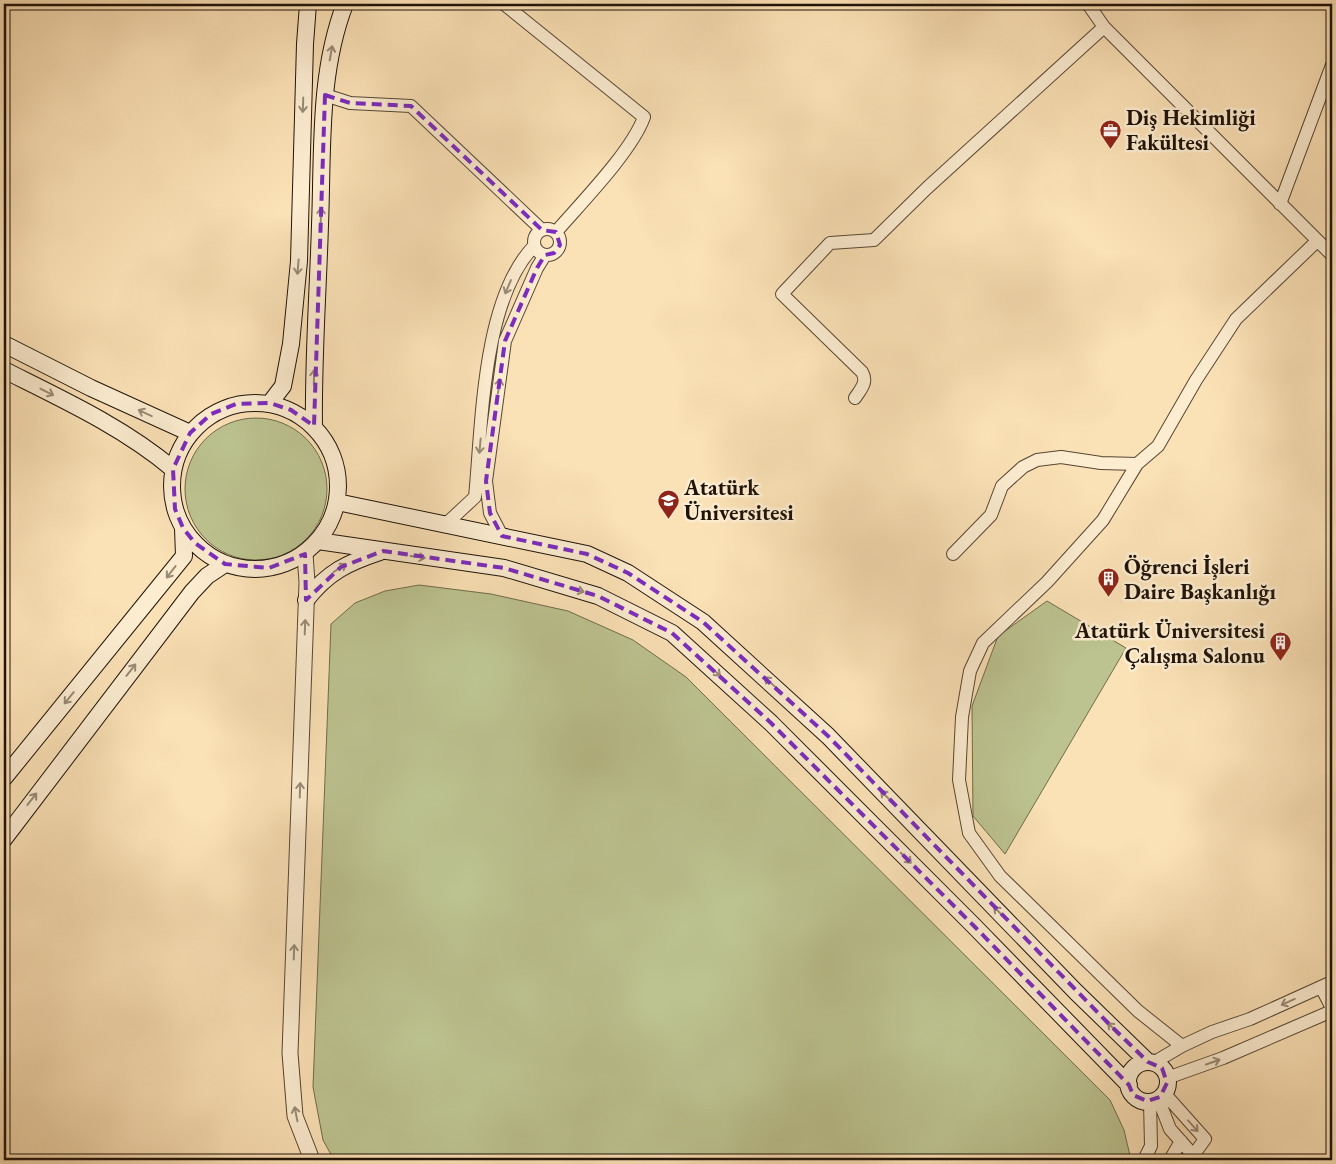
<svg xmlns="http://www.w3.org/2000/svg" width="1336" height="1164" font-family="'EB Garamond',serif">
<rect width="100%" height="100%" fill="#fbe1b6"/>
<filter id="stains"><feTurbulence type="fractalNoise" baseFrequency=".004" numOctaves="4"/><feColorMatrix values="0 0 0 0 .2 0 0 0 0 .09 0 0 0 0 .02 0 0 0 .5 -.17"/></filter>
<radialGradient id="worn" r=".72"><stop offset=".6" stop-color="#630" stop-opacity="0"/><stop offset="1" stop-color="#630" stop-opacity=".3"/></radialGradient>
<!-- green -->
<path fill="#bcc390" stroke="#6e6b4c" d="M185 489a71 71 0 1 1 142 0a71 71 0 1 1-142 0Z
M419 585 491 594 568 611 633 640 686 677 1110 1100 1124 1130 1131 1160H334L323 1140 313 1087 331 624 355 603 385 591Z
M1047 601 1126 648 1005 854 973 816 972 706 998 636Z"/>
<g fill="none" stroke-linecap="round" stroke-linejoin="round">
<defs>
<path id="minor" d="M504 4 644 117C632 151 581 203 556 232
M1088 4 1104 27 1332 255
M325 95 350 103 411 106 542 230
M1280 204 1332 65
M534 242a13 13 0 1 1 26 0a13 13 0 1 1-26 0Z
M855 398C861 389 868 382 862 372L782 294 830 243 874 240 927 188 1104 27
M1137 464 1103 520 1047 582 983 643 970 671 962 717 959 780 969 833 1000 876 1138 1011 1182 1046
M446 524 475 497C482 425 482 300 534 246
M502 536 490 513 486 481 505 341 537 268 545 255
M953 554 991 515 1002 486 1023 467 1037 460 1061 457 1101 463 1137 464 1158 446 1196 380 1236 319 1317 241
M1321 987 1332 1008
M1153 1063 1182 1046 1212 1032 1250 1019 1332 982
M1167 1078 1223 1058 1332 1011
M1164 1093 1205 1139 1190 1160
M1158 1098 1170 1129 1193 1155
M1144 1160 1151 1146 1150 1101
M1170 1160 1181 1141"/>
<path id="tertiary" d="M305 554 307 582 290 1053 295 1116 312 1160"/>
<path id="secondary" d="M4 344 91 388 190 433
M4 370C62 399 123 427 173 469
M172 486a83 83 0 1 1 166 0a83 83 0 1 1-166 0Z
M270 403 283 386 291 344 299 261 305 44 308 4
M314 426C313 359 318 292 320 225 323 151 318 74 345 4
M337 502 587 554 628 573 703 622 828 736 1076 992 1148 1062
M318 541 504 568 598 596 672 633 771 723 973 925 1129 1085
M306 600C328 572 347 563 380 552
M4 778 184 556 183 528
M4 839 192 592 207 576 225 564
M1128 1082a20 20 0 1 1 40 0a20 20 0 1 1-40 0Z"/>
</defs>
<!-- minor casing -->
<use href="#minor" stroke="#564634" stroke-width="14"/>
<!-- tertiary casing -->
<use href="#tertiary" stroke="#564634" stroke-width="17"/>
<!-- secondary casing -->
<use href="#secondary" stroke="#1f1308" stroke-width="18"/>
<!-- minor -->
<use href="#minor" stroke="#fcecd0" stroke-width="12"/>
<!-- tertiary -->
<use href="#tertiary" stroke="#fcecd0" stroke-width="15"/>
<!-- secondary -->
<use href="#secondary" stroke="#fcecd0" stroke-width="16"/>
</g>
<!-- one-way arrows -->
<defs><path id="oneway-shaft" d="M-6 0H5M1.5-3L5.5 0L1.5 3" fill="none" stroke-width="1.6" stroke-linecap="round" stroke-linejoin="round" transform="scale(1.25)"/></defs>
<g stroke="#998a76">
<use href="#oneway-shaft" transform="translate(331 53) rotate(-80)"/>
<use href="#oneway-shaft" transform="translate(303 105) rotate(92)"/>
<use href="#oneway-shaft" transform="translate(321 215) rotate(-88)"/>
<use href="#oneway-shaft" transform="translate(298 267) rotate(95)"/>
<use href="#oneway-shaft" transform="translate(508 287) rotate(113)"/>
<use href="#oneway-shaft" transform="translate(314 377) rotate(-89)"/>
<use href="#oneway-shaft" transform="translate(499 386) rotate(-82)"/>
<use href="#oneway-shaft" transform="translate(47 392) rotate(27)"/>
<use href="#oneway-shaft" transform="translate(145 413) rotate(-155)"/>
<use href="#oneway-shaft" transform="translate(480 446) rotate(95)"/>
<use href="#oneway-shaft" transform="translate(418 557) rotate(8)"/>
<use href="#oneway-shaft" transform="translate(340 568) rotate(-32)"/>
<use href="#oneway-shaft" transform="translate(171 572) rotate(128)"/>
<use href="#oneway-shaft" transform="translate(577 590) rotate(16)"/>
<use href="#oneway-shaft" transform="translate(305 627) rotate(-88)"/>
<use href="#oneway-shaft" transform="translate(131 670) rotate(-52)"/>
<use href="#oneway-shaft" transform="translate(715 671) rotate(43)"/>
<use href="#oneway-shaft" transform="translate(770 682) rotate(-137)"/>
<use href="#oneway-shaft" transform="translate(69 698) rotate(129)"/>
<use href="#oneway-shaft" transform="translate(300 790) rotate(-88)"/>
<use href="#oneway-shaft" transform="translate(886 796) rotate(-134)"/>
<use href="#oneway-shaft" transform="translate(32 799) rotate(-52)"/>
<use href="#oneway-shaft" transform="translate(906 858) rotate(45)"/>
<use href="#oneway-shaft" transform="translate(999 912) rotate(-134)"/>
<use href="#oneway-shaft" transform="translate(294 952) rotate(-88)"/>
<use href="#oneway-shaft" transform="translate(1288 1002) rotate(156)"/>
<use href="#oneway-shaft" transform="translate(1113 1028) rotate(-136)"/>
<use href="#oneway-shaft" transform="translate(1213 1062) rotate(-19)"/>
<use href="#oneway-shaft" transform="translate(296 1114) rotate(-101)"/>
<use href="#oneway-shaft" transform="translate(1193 1126) rotate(48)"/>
</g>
<!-- marked area -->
<path fill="none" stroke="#7b2cbf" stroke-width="4" stroke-dasharray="10 6" stroke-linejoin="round" d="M325 95 350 103 411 106 542 230 556 232 560 245 554 253 545 255 537 268 505 341 486 481 490 513 502 536 587 554 628 573 703 622 828 736 1110 1025 1148 1062 1162 1068 1167 1083 1160 1097 1147 1101 1133 1095 1129 1085 973 925 771 723 672 633 598 596 504 568 383 551 341 567 306 600 305 554 269 568 225 564 195 543 183 528 175 509 173 469 190 433 211 414 236 404 270 403 291 410 314 426Z"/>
<!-- icons -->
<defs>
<symbol id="office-pin" viewBox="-11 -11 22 30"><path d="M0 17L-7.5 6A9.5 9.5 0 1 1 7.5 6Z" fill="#8f2418" stroke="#fcecd0"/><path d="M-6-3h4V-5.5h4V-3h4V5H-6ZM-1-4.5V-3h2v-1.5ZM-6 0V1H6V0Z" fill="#fff"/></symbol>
<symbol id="university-pin" viewBox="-11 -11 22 30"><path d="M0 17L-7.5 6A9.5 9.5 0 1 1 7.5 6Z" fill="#8f2418" stroke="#fcecd0"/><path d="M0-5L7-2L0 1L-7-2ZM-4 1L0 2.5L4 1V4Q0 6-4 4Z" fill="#fff"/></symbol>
<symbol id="building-pin" viewBox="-11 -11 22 30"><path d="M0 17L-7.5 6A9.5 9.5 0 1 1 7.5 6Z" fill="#8f2418" stroke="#fcecd0"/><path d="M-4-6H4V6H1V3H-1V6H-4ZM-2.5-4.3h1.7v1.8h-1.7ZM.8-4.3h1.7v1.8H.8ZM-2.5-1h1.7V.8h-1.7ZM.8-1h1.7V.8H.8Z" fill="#fff"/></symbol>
</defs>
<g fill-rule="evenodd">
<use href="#office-pin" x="1098" y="118" width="25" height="34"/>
<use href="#university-pin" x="656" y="488" width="25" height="34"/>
<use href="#building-pin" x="1096" y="566" width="25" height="34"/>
<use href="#building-pin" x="1268" y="630" width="25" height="34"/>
</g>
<g text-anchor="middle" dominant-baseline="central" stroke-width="5" stroke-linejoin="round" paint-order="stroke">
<!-- poi labels -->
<g font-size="22" font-weight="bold" fill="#1f1308" stroke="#fcecd0" text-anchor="start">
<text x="1126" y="117">Diş Hekimliği<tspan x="1126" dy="25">Fakültesi</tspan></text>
<text x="684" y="487">Atatürk<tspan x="684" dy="25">Üniversitesi</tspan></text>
<text x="1124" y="566">Öğrenci İşleri<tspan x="1124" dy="25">Daire Başkanlığı</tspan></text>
<text x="1265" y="630" text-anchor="end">Atatürk Üniversitesi<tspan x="1265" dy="25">Çalışma Salonu</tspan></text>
</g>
</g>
<!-- margin -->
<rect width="1336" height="1164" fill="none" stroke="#fbe1b6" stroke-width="20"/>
<rect x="5" y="5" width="1326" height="1154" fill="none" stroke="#1f1308" stroke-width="2.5"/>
<rect x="10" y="10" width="1316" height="1144" fill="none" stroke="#1f1308"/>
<rect width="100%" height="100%" filter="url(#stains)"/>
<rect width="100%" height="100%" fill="url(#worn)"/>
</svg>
